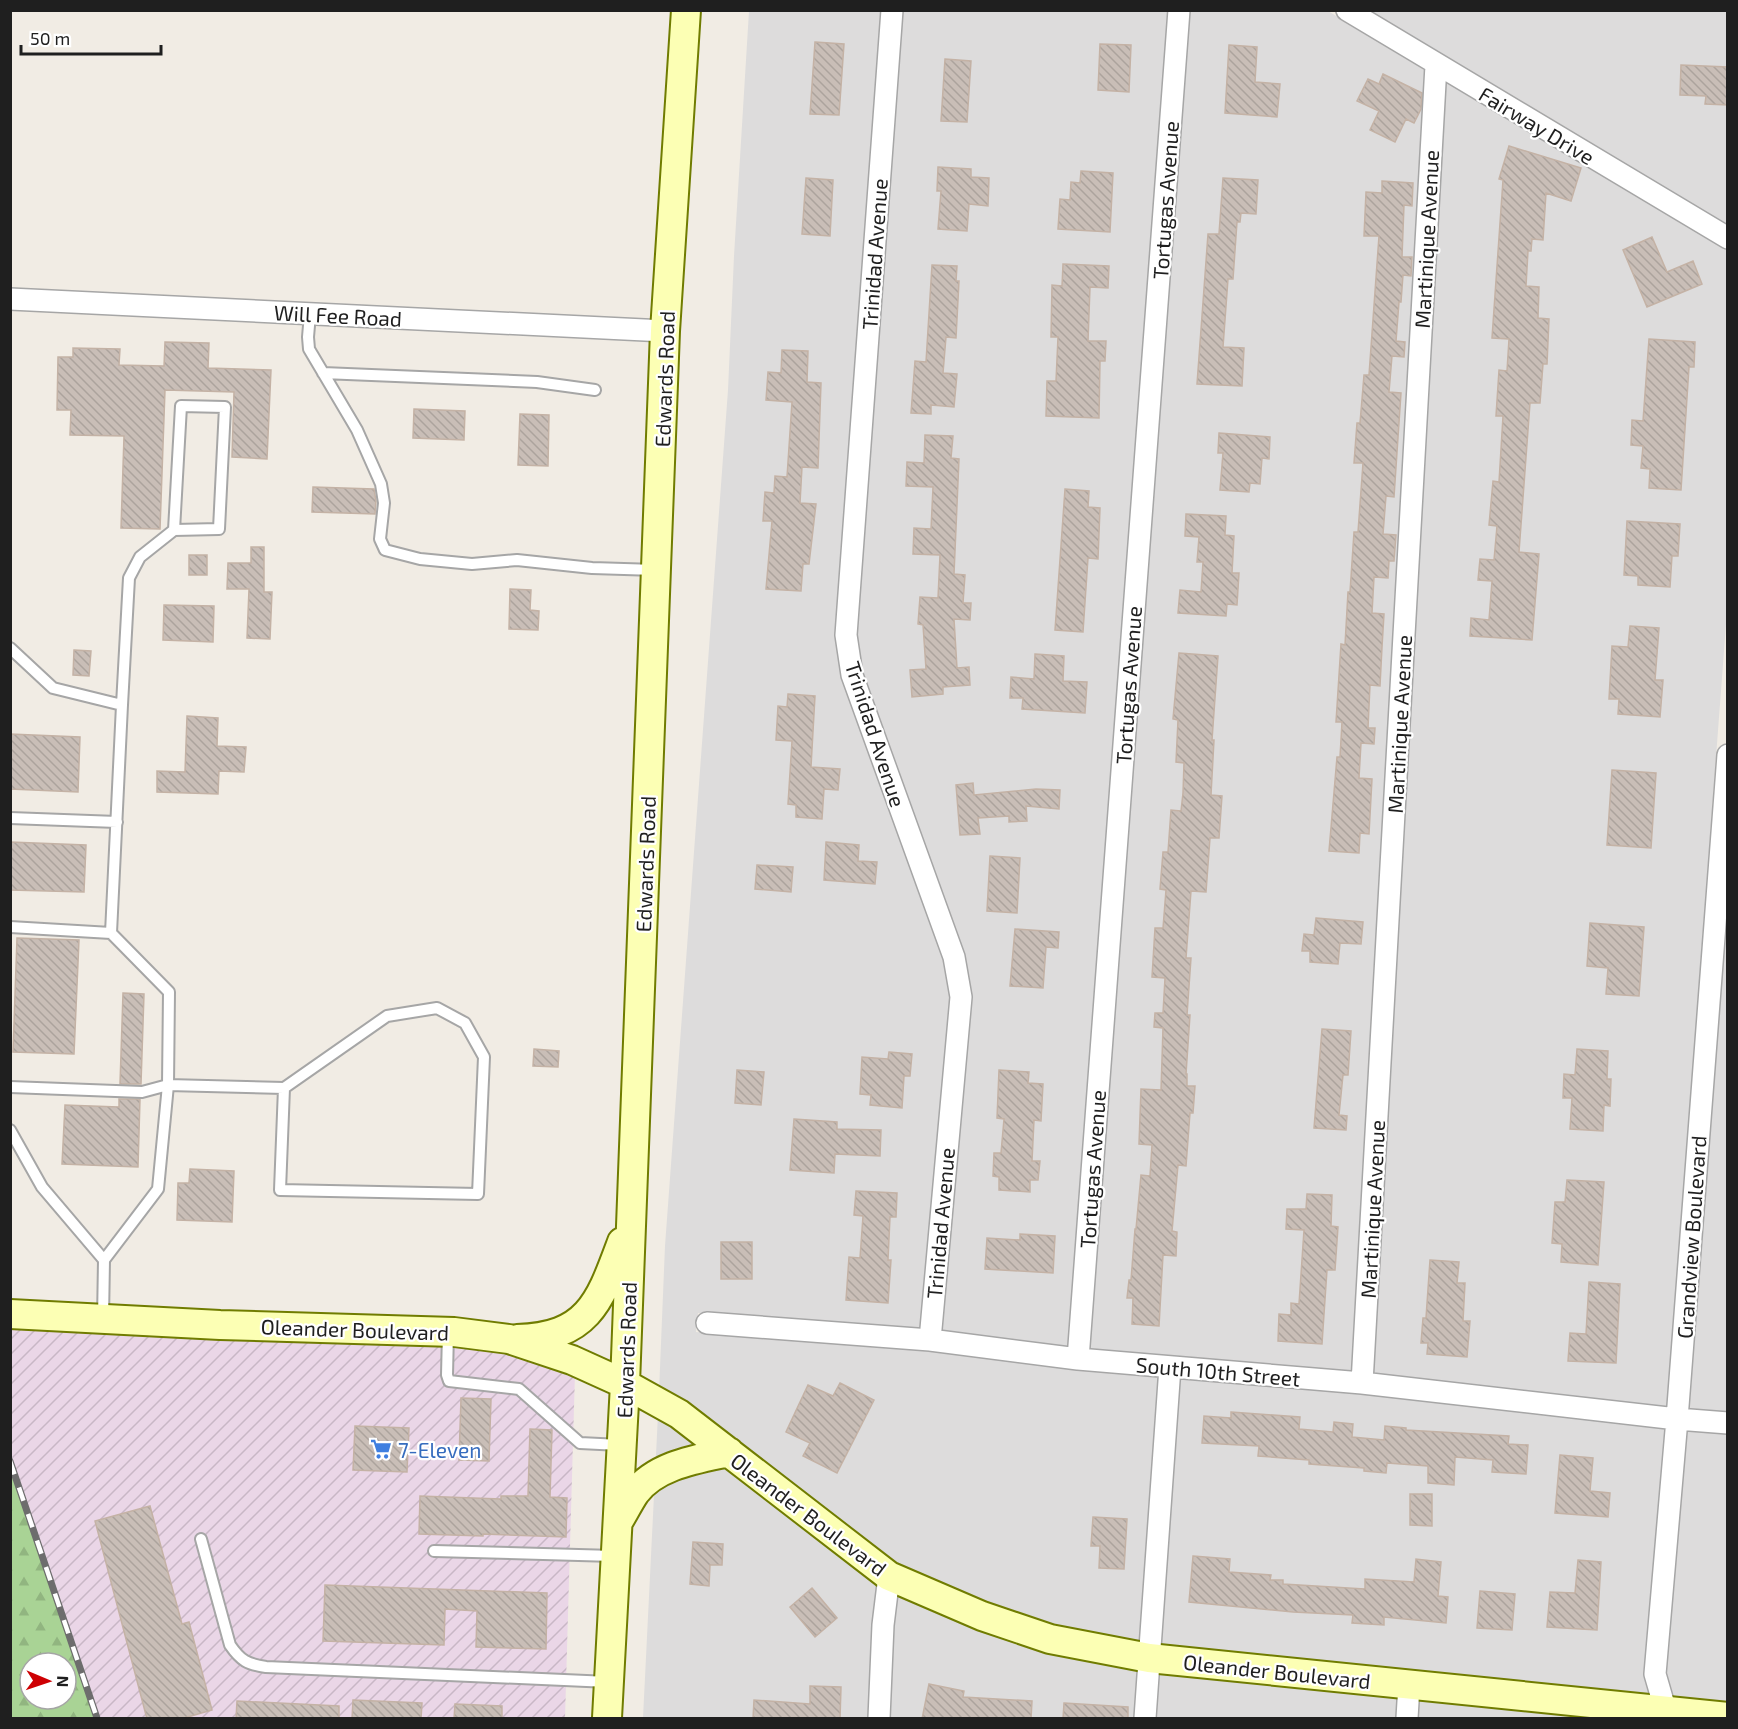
<svg xmlns="http://www.w3.org/2000/svg" width="1738" height="1729" font-family="'Exo 2',sans-serif">
<defs>
<pattern id="industrial-furrows" width="10" height="10" patternUnits="userSpaceOnUse" patternTransform="scale(1.5)"><rect width="10" height="10" fill="#ead6e7"/><path d="M-1 1l2-2M0 10L10 0M9 11l2-2" fill="none" stroke="#c8b7c6"/></pattern>
<pattern id="forest-firs" width="22" height="20" patternUnits="userSpaceOnUse" patternTransform="scale(1.5)"><rect width="22" height="20" fill="#a9d395"/><path d="M5 1l3.5 6h-7zM16 11l3.5 6h-7z" fill="#91b580"/></pattern>
<pattern id="building-back-hatch" width="6" height="6" patternUnits="userSpaceOnUse" patternTransform="scale(1.5)"><rect width="6" height="6" fill="#c9beb7"/><path d="M-1 5l2 2M0 0l6 6M5-1l2 2" fill="none" stroke="#aca39d"/></pattern>
</defs>
<rect width="100%" height="100%" fill="#f1ece4"/>
<!-- residential -->
<path fill="#dddcdc" d="M749 11H881L836 634 944 958 950 998 920 1330 698 1313 696 1332 928 1350 1067 1368 1159 1375 1139 1646 1053 1630 901 1571 659 1392 665 1246 728 390 734 256Z
M903 11H1168L1068 1348 941 1332 972 998 964 954 863 673 857 634Z
M1189 11H1328L1425 70 1352 1372 1089 1350Z
M1366 11H1727V226L1447 60V56L1439 55Z
M1446 82 1727 249V611L1667 1409 1373 1374Z
M1727 900V1414L1689 1411Z
M1180 1377 1361 1393 1666 1428 1644 1673 1652 1700 1161 1649Z
M658 1414 878 1580 873 1624 868 1718H643Z
M1687 1430 1727 1433V1707L1675 1702 1666 1673Z
M898 1591 1138 1665 1135 1718H890L894 1625Z
M1160 1668 1398 1693 1396 1718H1156Z
M1419 1695 1640 1718H1418Z"/>
<!-- industrial -->
<path fill="url(#industrial-furrows)" d="M10 1324 498 1348 575 1373 565 1718H96L11 1466Z"/>
<!-- forest -->
<path fill="url(#forest-firs)" fill-rule="evenodd" d="M10 1466H11L96 1718H11ZM30 1663H66V1699H30Z"/>
<!-- building -->
<path fill="url(#building-back-hatch)" stroke="#c4b2a5" stroke-width="1.5" d="M815 42 844 44 839 115 810 114Z
M1100 44 1131 45 1129 92 1098 90Z
M1229 45 1257 47 1255 82 1280 84 1277 117 1225 113Z
M945 59 971 61 967 122 941 121Z
M1681 65 1728 67V105L1705 104 1706 96 1680 95Z
M1383 74 1422 93 1421 109 1414 123 1406 119 1395 142 1370 130 1379 111 1357 101 1368 79 1379 84Z
M1509 146 1581 168 1571 201 1546 193 1543 240 1532 239 1531 251H1528L1526 286 1539 287 1538 318 1549 319 1547 364H1543L1540 403H1530L1519 552 1539 554 1532 640 1470 636 1471 618 1489 620 1492 581 1478 580 1480 559 1494 560 1497 526 1489 525 1493 481 1499 482 1503 416H1496L1499 370 1507 371 1509 339 1492 338 1503 180 1499 179Z
M938 167 971 169V177L989 178 988 206 969 204 967 231 938 229 941 191H937Z
M1081 171 1113 173 1110 232 1058 229 1060 199 1070 200 1071 182 1080 183Z
M806 178 833 180 830 236 802 234Z
M1223 178 1258 180 1256 214 1241 213 1240 222H1237L1233 279H1228L1223 347 1244 348 1242 386 1197 384 1208 234H1219Z
M1382 181 1413 183 1412 206 1404 205 1402 257H1412L1411 276 1403 275 1401 302H1399L1396 341 1405 342 1404 357 1392 356 1389 392 1401 393 1394 497 1386 496 1383 534 1396 535 1394 561H1389L1388 578 1374 577 1372 613 1384 614 1382 647 1380 686 1370 685 1368 728H1375L1374 744 1361 743 1359 778 1372 779 1369 834 1360 833 1359 853 1329 851 1337 757H1340L1342 722H1336L1341 644 1345 645 1348 592H1350L1354 532H1358L1363 463H1354L1357 423H1360L1364 375H1369L1379 236H1364L1366 192 1382 193Z
M1652 237 1667 272 1693 261 1702 284 1647 307 1623 250Z
M1063 264 1109 266 1108 288 1090 287 1088 341H1106L1105 361H1100L1099 418 1046 416 1047 381H1056L1058 337H1051L1052 285 1062 286Z
M932 265 957 266 956 281H959L956 338 946 337 943 373 957 374 954 407 931 405V414L911 413 915 361 926 362Z
M1649 339 1695 342 1694 367H1689L1681 490 1649 488 1650 469 1641 468 1643 446 1631 445 1632 420 1643 421Z
M165 342 209 343 208 368 271 370 267 459 232 457 234 392 165 390 160 529 121 528 124 436 70 435 71 410H57L58 357H73V348L120 349 119 365 164 366Z
M782 350 808 351 807 382 821 383 818 468 802 467 800 503 816 504 809 564H803L801 591 766 589 772 521H763L765 492 774 493 775 476 787 477 792 402 766 400 768 372 781 373Z
M414 409 465 411 464 440 413 438Z
M520 414 549 415 548 466 518 465Z
M1219 433 1270 437 1269 459 1262 458 1260 484 1250 483 1249 492 1220 490 1223 453H1218Z
M925 435 953 436 951 458 959 459 954 574 965 575 963 603H971L970 620 954 619 957 668 969 667 970 685 943 687V694L912 697 910 670 926 669 923 625 918 624 920 597 938 598 940 555 913 554 914 528 931 529 933 487 906 486 907 462 924 463Z
M313 487 374 489 376 501 375 514 312 512Z
M1065 489 1089 491 1088 507 1100 508 1098 559 1088 558 1083 632 1055 630Z
M1186 514 1226 516 1225 535 1234 536 1232 573H1239L1237 605 1227 604 1226 616 1178 613 1180 590 1201 592 1203 562H1197L1199 537 1185 536Z
M1627 521 1680 524 1678 556H1672L1670 587 1638 585V576L1624 575Z
M251 547H264V592H272L270 639 247 638 249 589H227L228 563H251Z
M189 555H207V575H189Z
M510 589 531 590 530 610 539 611 538 630 509 629Z
M164 605 214 606 213 642 163 640Z
M1630 626 1659 628 1655 680H1663L1660 717 1618 714 1619 699H1609L1612 646 1628 647Z
M74 650 91 651 89 676 73 675Z
M1179 653 1218 656 1212 740H1214L1211 795 1222 796 1219 838H1210L1206 892 1191 891 1186 958H1191L1187 1015H1190L1186 1074H1187V1086H1195L1193 1113H1190L1186 1166 1178 1165 1172 1231 1177 1232 1176 1256 1163 1255 1159 1326 1132 1324 1133 1298H1127L1129 1280H1131L1135 1229H1136L1141 1175 1150 1176 1152 1145 1139 1144 1141 1089 1161 1090 1163 1028 1154 1027 1155 1013H1163L1165 978 1152 977 1155 928H1163L1166 890 1160 889 1163 852H1168L1171 810 1181 811 1183 793 1184 763 1176 762 1178 720 1173 719Z
M1035 654 1064 656 1063 681 1087 682 1085 713 1022 709 1023 698H1010L1011 677 1034 679Z
M788 694 815 696 811 767 840 769 838 790 824 789 822 819 796 817V805L788 804 792 741 776 740 778 706 787 707Z
M187 716 218 718 217 746 246 747 244 772 219 771 218 794 157 792V771L185 772Z
M10 734 80 737 78 792 10 789Z
M1612 770 1656 773 1651 848 1607 845Z
M973 783 974 795 1036 789 1060 790 1059 809 1026 806 1027 821 1009 822V816L978 818 980 834 960 835 956 785Z
M10 842 86 845 84 892 10 890Z
M826 842 859 845 858 861 877 862 875 884 824 880Z
M990 856 1020 858 1017 913 987 911Z
M757 865 793 867 791 892 755 889Z
M1316 918 1363 922 1361 944 1340 943 1338 964 1310 962V951H1302L1304 934 1314 935Z
M1590 923 1644 927 1639 996 1606 994 1608 968 1587 966Z
M1015 929 1059 932 1058 948 1046 947 1043 988 1010 986Z
M17 938 79 940 74 1054 13 1052Z
M123 993 144 994 141 1084H120Z
M1322 1029 1351 1031 1348 1075H1343L1339 1115 1347 1116 1346 1130 1314 1128Z
M534 1049 559 1051 558 1067 533 1066Z
M1577 1049 1608 1051 1607 1079H1611L1610 1106 1604 1105 1603 1131 1570 1129 1572 1098H1563L1564 1074 1575 1075Z
M889 1052 912 1054 910 1076H904L902 1108 870 1105 871 1095 860 1094 862 1057 888 1059Z
M737 1070 764 1072 761 1105 735 1103Z
M999 1070 1029 1072 1028 1083 1043 1084 1041 1121 1034 1120 1032 1161H1040L1038 1180H1030V1192L999 1190V1177L993 1176 994 1153H1001L1004 1119 997 1118Z
M119 1099H140L138 1167 62 1164 65 1105 119 1107Z
M794 1119 837 1122V1129L881 1130 880 1156 835 1154 834 1173 790 1170Z
M190 1169 234 1171 232 1222 177 1220 178 1183H189Z
M1567 1180 1604 1182 1598 1265 1561 1262 1562 1244 1552 1243 1555 1202H1565Z
M856 1191 897 1193 896 1217H890L888 1260H891L888 1303 846 1300 849 1257 860 1258 863 1216 854 1215Z
M1307 1194 1332 1195 1331 1226 1338 1227 1335 1270H1327L1322 1344 1278 1341 1279 1314 1291 1315V1303L1299 1304 1304 1230 1286 1229 1287 1209H1306Z
M1020 1234 1055 1236 1053 1273 985 1269 987 1238 1020 1240Z
M721 1242H752V1279H721Z
M1430 1260 1459 1262 1457 1283H1465L1463 1321H1470L1467 1357 1427 1354 1428 1343H1421L1423 1318H1426Z
M1589 1282 1620 1284 1616 1363 1568 1361 1570 1333 1586 1334Z
M840 1383 874 1400 837 1473 803 1456 810 1443 786 1432 808 1385 833 1396Z
M461 1398 491 1399 489 1461 459 1460Z
M1231 1412 1300 1417 1299 1429 1333 1432 1334 1422 1353 1424 1352 1437 1384 1440 1385 1426 1406 1428V1430L1509 1436 1508 1444 1528 1445 1526 1474 1492 1472 1493 1460 1455 1457 1454 1485 1428 1483V1466L1387 1463 1386 1473 1364 1471V1468L1309 1464V1460L1258 1456 1259 1446 1202 1443 1204 1416 1231 1418Z
M355 1426 409 1428 407 1472 353 1470Z
M530 1429 552 1430 550 1497 567 1498 566 1537 483 1534V1536L419 1534 420 1496 501 1499V1496H528Z
M1560 1455 1593 1458 1590 1491 1610 1493 1608 1517 1555 1513Z
M1410 1494H1432V1526L1410 1525Z
M150 1506 182 1624 189 1622 212 1710 181 1719H147L95 1521Z
M1093 1517 1127 1519 1124 1569 1099 1568 1100 1546H1091Z
M693 1542 723 1544 722 1565H710L709 1586 690 1584Z
M1193 1556 1230 1559 1229 1572 1271 1575 1270 1580H1283V1584L1365 1589V1579L1414 1582 1416 1559 1441 1562 1438 1596 1448 1597 1446 1623 1384 1617V1625L1352 1623 1353 1615 1293 1612 1189 1602Z
M1578 1560 1601 1562 1597 1630 1547 1627 1550 1592 1575 1593Z
M325 1585 547 1593 546 1649 476 1647 477 1611 445 1609 444 1645 323 1641Z
M812 1588 837 1618 815 1637 790 1607Z
M1480 1591 1515 1594 1512 1630 1477 1628Z
M929 1684 964 1691 963 1697 1032 1701 1031 1719H922Z
M810 1686 841 1687 840 1719H753L754 1700 810 1704Z
M353 1700 422 1703 421 1719H352Z
M237 1701 339 1706V1719H236Z
M1064 1703 1128 1707V1719H1063Z
M455 1704 502 1706V1719H454Z"/>
<g fill="none" stroke-linecap="round" stroke-linejoin="round">
<defs>
<path id="service" d="M310 314 308 337 309 349 357 430 381 484 384 503 380 539 385 550 420 559 472 564 517 560 592 568 656 570
M323 373 537 382 595 390
M10 648 53 688 122 705 111 933
M122 705 129 578 140 557 174 530 181 406 225 407 219 529 174 530
M10 818 117 822
M10 927 111 933 169 992 168 1085 142 1092 10 1087
M10 1130 42 1187 104 1260
M103 1319 104 1260 158 1189 168 1085 284 1088 280 1190 478 1194 484 1057 465 1023 437 1008 387 1016 284 1088
M448 1332 447 1375 449 1381 519 1389 580 1443 620 1445
M201 1539 230 1645C241 1661 247 1664 266 1667L609 1682
M434 1551 614 1556"/>
<path id="minor" d="M892 10 846 635 852 675 954 957 961 997 930 1340
M1347 10 1728 238
M10 299 665 331
M707 1323 930 1340 1078 1359 1362 1383 1677 1419 1728 1423
M1078 1359 1179 10
M1362 1383 1436 65
M879 1718 883 1625 889 1576
M1145 1718 1170 1367
M1407 1718 1409 1685
M1666 1718V1712L1655 1674 1677 1419 1728 755"/>
<path id="secondary" d="M10 1314 220 1325 454 1332 509 1339 572 1360 625 1384 679 1414 889 1576 982 1616 1050 1639 1149 1658 1728 1717
M517 1339C589 1337 600 1301 622 1242
M618 1522C624 1512 629 1502 635 1493 656 1465 697 1459 729 1452
M607 1718 625 1384 665 331 686 10"/>
</defs>
<!-- service casing -->
<use href="#service" stroke="#a6a6a6" stroke-width="14"/>
<!-- minor casing -->
<use href="#minor" stroke="#a6a6a6" stroke-width="24"/>
<!-- secondary casing -->
<use href="#secondary" stroke="#707c00" stroke-width="32"/>
<!-- service -->
<use href="#service" stroke="#fff" stroke-width="10"/>
<!-- minor -->
<use href="#minor" stroke="#fff" stroke-width="21"/>
<!-- secondary -->
<use href="#secondary" stroke="#fcffb4" stroke-width="28"/>
<defs>
<path id="rail" d="M10 1461 97 1718"/>
</defs>
<!-- rail casing -->
<use href="#rail" stroke="#6d6d6d" stroke-width="7"/>
<!-- rail -->
<use href="#rail" stroke="#fff" stroke-width="4.5" stroke-dasharray="14" stroke-linecap="butt"/>
</g>
<!-- icons -->
<defs>
<symbol id="supermarket-bare" viewBox="-9 -9 18 18"><path d="M-6-5.5h2.5l.6 2H6L4.5 2H-2.5L-4.4-4H-6ZM-1.5 3.2a1.3 1.3 0 1 0 .1 0ZM3 3.2a1.3 1.3 0 1 0 .1 0Z" fill="#3f7fe0" stroke="#fff" stroke-width="2.5" paint-order="stroke"/></symbol>
</defs>
<g fill-rule="evenodd">
<use href="#supermarket-bare" x="366" y="1434" width="30" height="30"/>
</g>
<g text-anchor="middle" dominant-baseline="central" stroke-width="4.5" stroke-linejoin="round" paint-order="stroke">
<!-- street labels -->
<g font-size="21" fill="#1f1f1f" stroke="#fff">
<text transform="translate(1537 125) rotate(31)">Fairway Drive</text>
<text transform="translate(1165 200) rotate(-86)">Tortugas Avenue</text>
<text transform="translate(1426 239) rotate(-87)">Martinique Avenue</text>
<text transform="translate(874 254) rotate(-86)">Trinidad Avenue</text>
<text transform="translate(338 315) rotate(3)">Will Fee Road</text>
<text transform="translate(664 379) rotate(-88)">Edwards Road</text>
<text transform="translate(1128 685) rotate(-86)">Tortugas Avenue</text>
<text transform="translate(1399 724) rotate(-87)">Martinique Avenue</text>
<text transform="translate(876 734) rotate(72)">Trinidad Avenue</text>
<text transform="translate(645 864) rotate(-88)">Edwards Road</text>
<text transform="translate(1092 1169) rotate(-86)">Tortugas Avenue</text>
<text transform="translate(1372 1209) rotate(-87)">Martinique Avenue</text>
<text transform="translate(940 1223) rotate(-85)">Trinidad Avenue</text>
<text transform="translate(1691 1237) rotate(-86)">Grandview Boulevard</text>
<text transform="translate(355 1329) rotate(2)">Oleander Boulevard</text>
<text transform="translate(626 1350) rotate(-88)">Edwards Road</text>
<text transform="translate(1218 1371) rotate(5)">South 10th Street</text>
<text transform="translate(809 1514) rotate(37)">Oleander Boulevard</text>
<text transform="translate(1277 1671) rotate(6)">Oleander Boulevard</text>
</g>
<!-- shop labels -->
<g font-size="21" fill="#366cbe" stroke="#fff" text-anchor="start">
<text x="398" y="1449">7-Eleven</text>
</g>
</g>
<!-- border -->
<rect width="1738" height="1729" fill="none" stroke="#1f1f1f" stroke-width="24"/>
<!-- north arrow -->
<g transform="translate(48 1681) rotate(92)"><circle r="28" fill="#ffffff" stroke="#a5a5a5" stroke-width="1.5"/>
<path d="M0-4.5L10 22L0 15L-10 22Z" fill="#ce0003"/>
<text y="-9" font-size="16" font-weight="bold" text-anchor="middle" fill="#1f1f1f">N</text>
</g>
<!-- scale -->
<path d="M21 45v9h140v-9" fill="none" stroke="#1f1f1f" stroke-width="3"/>
<text x="30" y="45" font-size="18" fill="#1f1f1f" stroke="#ffffff" stroke-width="4.5" paint-order="stroke">50 m</text>
</svg>
